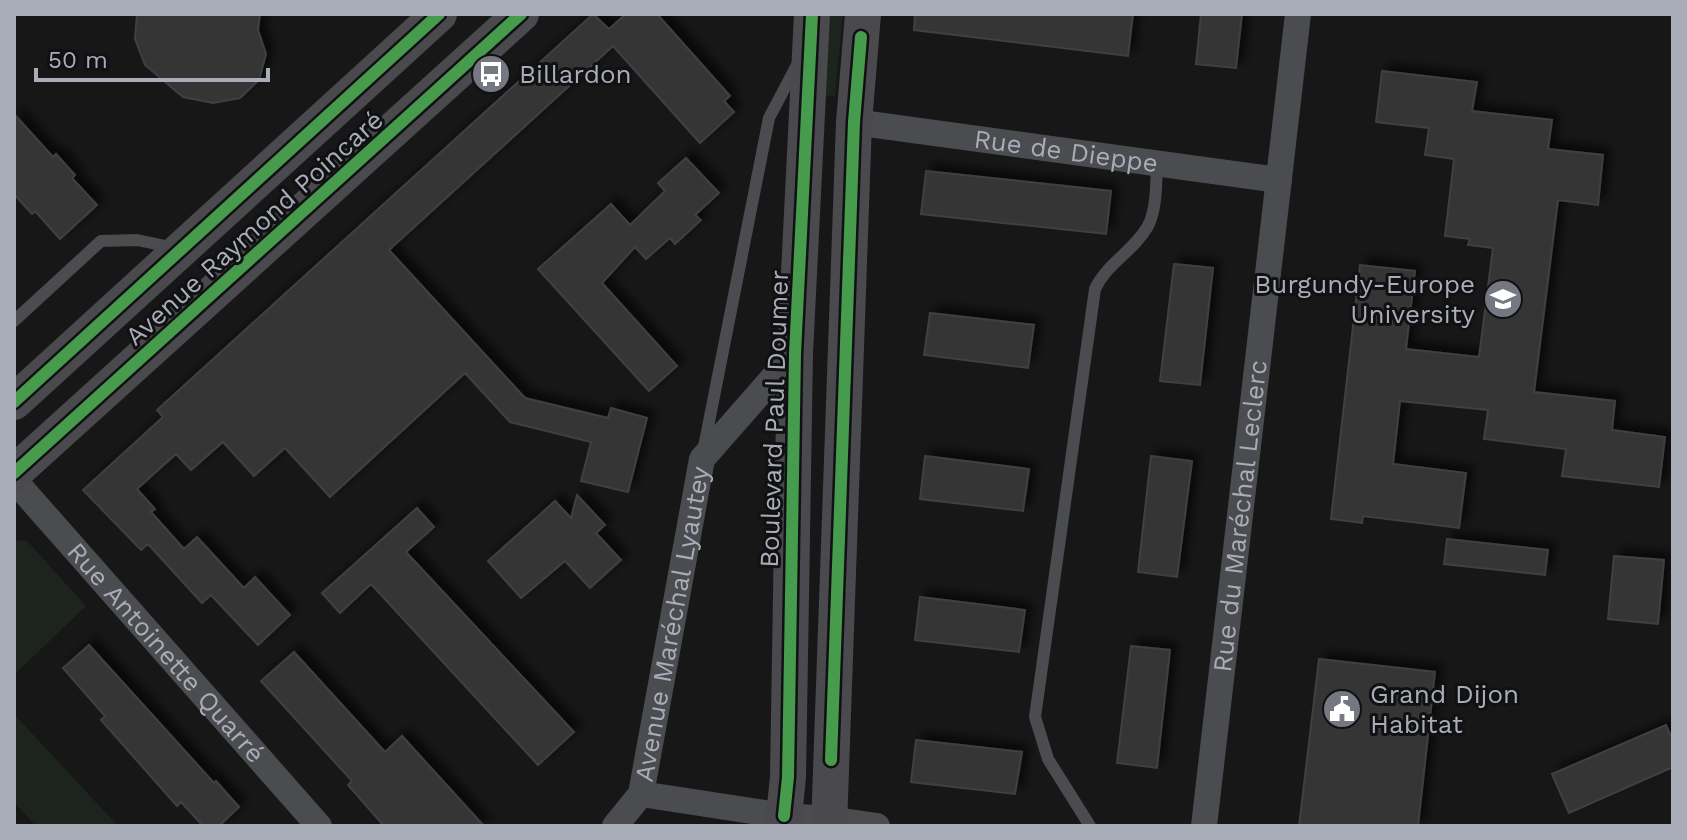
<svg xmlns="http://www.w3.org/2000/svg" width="1687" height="840" font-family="'Work Sans',sans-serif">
<defs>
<filter id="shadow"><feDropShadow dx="7" dy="-7" stdDeviation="4" flood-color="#0009"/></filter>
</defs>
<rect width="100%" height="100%" fill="#171717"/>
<!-- green -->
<path fill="#1d241e" d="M825 14H843L835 96 822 97Z
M14 540 27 541 86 606 14 675Z
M14 714 118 826H36L14 802Z"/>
<!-- building -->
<path fill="#353536" stroke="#3f4043" stroke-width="2" filter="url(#shadow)" d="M137 14H260L258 30 266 54 259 80 240 98 213 103 183 97 145 65 135 39Z
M593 14 609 29 626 14H657L730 96 724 101 734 112 700 143 613 46 389 250 525 398 608 418 611 408 647 418 628 492 581 481 591 442 510 422 465 373 330 497 285 448 254 476 223 442 191 470 176 454 137 489 155 509 151 512 184 549 197 537 244 588 255 577 290 615 258 645 211 595 202 603 148 544 141 550 83 490 163 417 157 410Z
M915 14H1133L1128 56 914 30Z
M1201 14H1242L1236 68 1196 64Z
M1382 71 1477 82 1472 111 1552 120 1548 149 1603 155 1598 205 1558 200 1534 392 1615 401 1612 430 1665 437 1659 487 1562 476 1566 449 1484 439 1488 410 1400 401 1393 464 1466 473 1459 528 1363 516 1362 523 1331 519 1360 265 1415 271 1406 349 1479 357 1493 248 1468 245 1470 239 1445 236 1454 159 1425 155 1429 128 1376 122Z
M14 114 53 157 56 154 75 175 72 178 97 205 60 239 35 211 32 214 14 194Z
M686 158 719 193 695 215 701 220 675 244 670 238 646 259 635 247 602 283 677 366 649 391 538 269 611 204 630 225 665 191 658 183Z
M926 171 1111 191 1106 234 921 214Z
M1174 264 1213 268 1200 385 1160 381Z
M930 313 1034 325 1028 368 924 355Z
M925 456 1029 469 1023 511 920 499Z
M1151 456 1192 461 1177 577 1138 572Z
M577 495 605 525 596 533 621 560 590 588 565 561 521 598 488 561 555 501 571 518Z
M417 508 434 527 406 552 574 732 538 765 371 584 340 613 322 593Z
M1447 539 1548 550 1545 575 1444 564Z
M1614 556 1664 560 1658 624 1608 619Z
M920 597 1025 610 1019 652 915 640Z
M89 645 214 783 216 781 239 807 219 826H203L181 802 177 806 101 720 105 716 63 668Z
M1131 646 1170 650 1157 768 1117 763Z
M294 652 385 752 402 736 484 826H384L348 785 352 781 261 681Z
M1319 659 1435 672 1418 826H1299Z
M1666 725 1673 741V767L1569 813 1552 774Z
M916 740 1022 752 1015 794 911 782Z"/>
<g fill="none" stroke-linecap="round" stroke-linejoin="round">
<!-- service -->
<path stroke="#4b4c50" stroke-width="12" d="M14 321 101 241 137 240 175 248
M704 447 769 118 798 63
M1090 826 1048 759 1035 717 1095 289C1107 263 1134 251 1148 226 1157 208 1156 183 1157 163"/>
<!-- minor -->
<g stroke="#4b4c50" stroke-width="26">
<path id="s1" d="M854 122 1279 180"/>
<path id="s2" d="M14 480 319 826"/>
<path d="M641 794 784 816 829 819 877 826"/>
<path id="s3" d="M615 826 641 794 702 459 795 353"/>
<path id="s4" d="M1204 826 1298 14"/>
</g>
<!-- secondary -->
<path stroke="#4a4a4e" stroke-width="36" d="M14 402 439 14
M14 473 521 14
M783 826 788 777 795 353 812 14
M829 826 854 122 863 14"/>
<defs>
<path id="cycleway" d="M14 402 439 14
M14 473 521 14
M831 760 854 122 861 37
M784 816 788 777 795 353 812 14"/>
</defs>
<!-- cycleway casing -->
<use href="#cycleway" stroke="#111113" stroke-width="17"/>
<!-- cycleway -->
<use href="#cycleway" stroke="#469c4c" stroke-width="12"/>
</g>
<!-- icons -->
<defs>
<symbol id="bus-disc" viewBox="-11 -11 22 22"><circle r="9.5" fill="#757880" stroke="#111113"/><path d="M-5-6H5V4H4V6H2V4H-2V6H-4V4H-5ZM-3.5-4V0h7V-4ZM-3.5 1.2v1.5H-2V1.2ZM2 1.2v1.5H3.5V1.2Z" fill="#fff"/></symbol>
<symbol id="university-disc" viewBox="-11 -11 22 22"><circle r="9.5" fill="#757880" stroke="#111113"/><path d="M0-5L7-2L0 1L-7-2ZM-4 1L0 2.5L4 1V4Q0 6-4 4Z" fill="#fff"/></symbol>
<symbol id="civic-disc" viewBox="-11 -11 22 22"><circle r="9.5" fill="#757880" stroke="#111113"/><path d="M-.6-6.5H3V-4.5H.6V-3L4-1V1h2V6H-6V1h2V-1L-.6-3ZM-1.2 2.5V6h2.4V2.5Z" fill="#fff"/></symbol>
</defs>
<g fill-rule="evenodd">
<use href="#bus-disc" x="469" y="52" width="44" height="44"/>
<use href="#university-disc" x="1481" y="277" width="44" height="44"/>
<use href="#civic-disc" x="1320" y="687" width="44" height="44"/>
</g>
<g text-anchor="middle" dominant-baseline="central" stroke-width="6" stroke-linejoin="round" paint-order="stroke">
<!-- poi labels -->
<g font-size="26" fill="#a8adb8" stroke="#111113" text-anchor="start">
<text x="519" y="74">Billardon</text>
<text x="1475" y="284" text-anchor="end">Burgundy-Europe<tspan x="1475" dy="30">University</tspan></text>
<text x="1370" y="694">Grand Dijon<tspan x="1370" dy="30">Habitat</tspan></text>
</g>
<!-- street labels -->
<g font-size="26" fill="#a8adb8" stroke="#111113">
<text stroke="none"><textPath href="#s1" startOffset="214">Rue de Dieppe</textPath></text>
<text transform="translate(254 228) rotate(-42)">Avenue Raymond Poincaré</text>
<text transform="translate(774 419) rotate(-88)">Boulevard Paul Doumer</text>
<text stroke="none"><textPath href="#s4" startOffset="312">Rue du Maréchal Leclerc</textPath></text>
<text stroke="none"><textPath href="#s3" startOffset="214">Avenue Maréchal Lyautey</textPath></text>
<text stroke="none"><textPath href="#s2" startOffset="230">Rue Antoinette Quarré</textPath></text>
</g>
</g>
<!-- border -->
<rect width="1687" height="840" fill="none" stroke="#a8adb8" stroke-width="32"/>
<!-- scale -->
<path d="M36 68v12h232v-12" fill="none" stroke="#a8adb8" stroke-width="4"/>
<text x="48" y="68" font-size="24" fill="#a8adb8" stroke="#111113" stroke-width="6" paint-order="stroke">50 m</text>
</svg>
